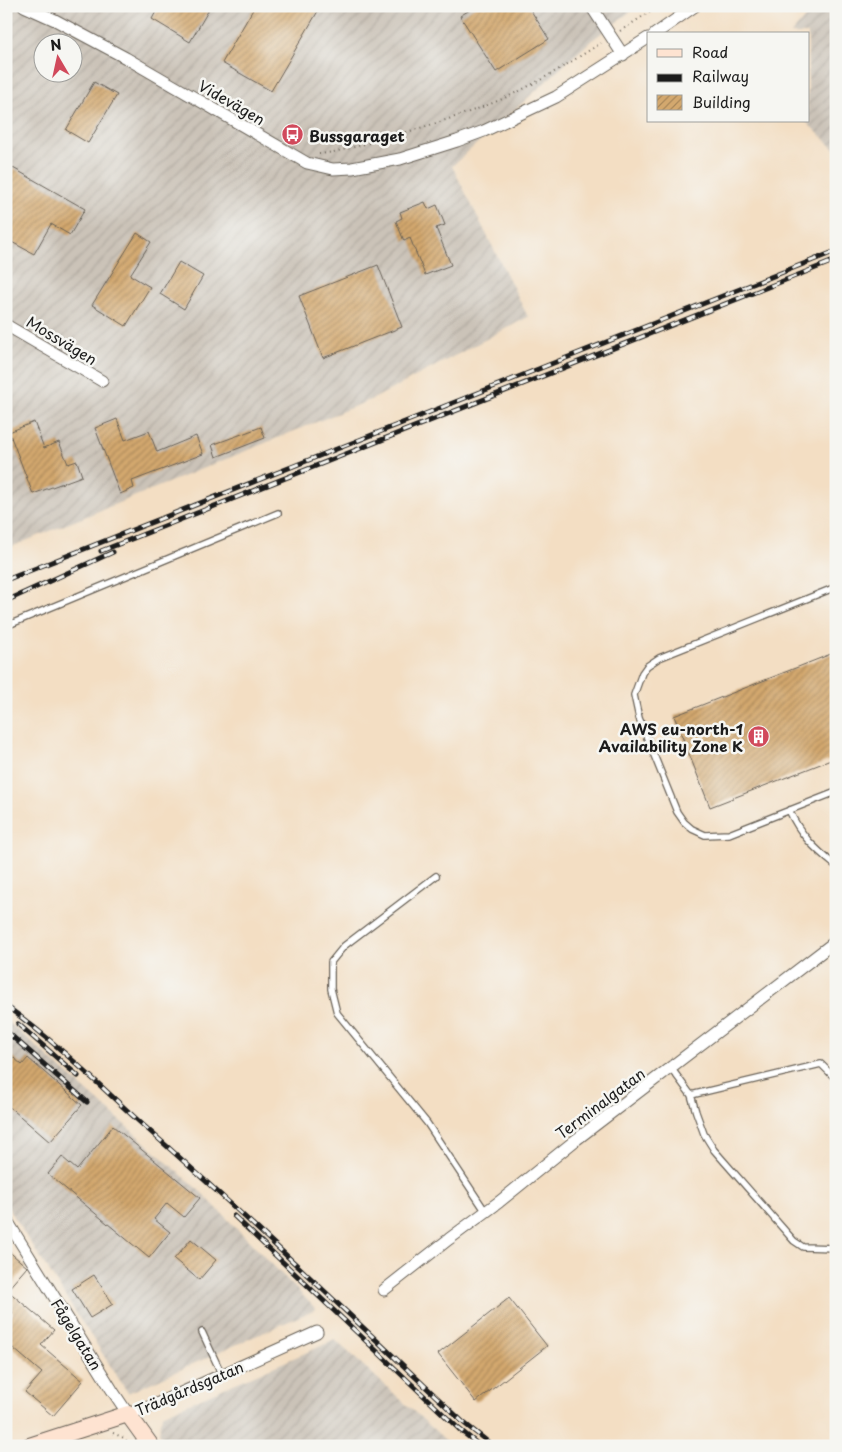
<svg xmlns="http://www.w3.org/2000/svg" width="842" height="1452" font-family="'Playpen Sans',sans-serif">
<defs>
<pattern id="industrial-furrows" width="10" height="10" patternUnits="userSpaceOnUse" patternTransform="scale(1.25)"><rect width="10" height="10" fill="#cbc3b8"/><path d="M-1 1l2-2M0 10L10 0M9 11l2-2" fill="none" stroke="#aea79e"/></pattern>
<pattern id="building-hatch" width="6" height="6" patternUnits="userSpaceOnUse" patternTransform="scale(1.25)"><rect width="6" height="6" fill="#d3a86e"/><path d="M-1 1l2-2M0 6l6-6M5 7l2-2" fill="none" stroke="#aa885a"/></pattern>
</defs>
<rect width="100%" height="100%" fill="#f6f6f2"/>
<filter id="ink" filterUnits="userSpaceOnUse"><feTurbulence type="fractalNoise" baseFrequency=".02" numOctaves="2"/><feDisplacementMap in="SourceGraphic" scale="10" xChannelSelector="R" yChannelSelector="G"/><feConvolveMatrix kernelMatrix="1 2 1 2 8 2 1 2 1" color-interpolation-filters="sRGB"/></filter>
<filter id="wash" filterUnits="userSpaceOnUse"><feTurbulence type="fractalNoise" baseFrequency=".0096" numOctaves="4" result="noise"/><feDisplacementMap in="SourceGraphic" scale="20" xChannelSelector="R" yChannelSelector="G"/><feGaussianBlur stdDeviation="1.12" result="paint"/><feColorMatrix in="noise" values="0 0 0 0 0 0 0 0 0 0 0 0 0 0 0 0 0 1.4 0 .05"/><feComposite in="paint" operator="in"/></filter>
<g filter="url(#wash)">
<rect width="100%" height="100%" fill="#f3dec3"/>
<!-- built -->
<path fill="#e4d0b4" d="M112 1436 119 1446H77Z"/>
<!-- industrial -->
<path fill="url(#industrial-furrows)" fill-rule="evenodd" d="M6 6H638L592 40 452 166 528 317 375 398 6 549ZM42 42H72V72H42Z
M815 6H836V150L805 121H808V34H791Z
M6 1020 202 1193 316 1309 128 1393 6 1205Z
M335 1340 452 1446H167L159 1433 162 1415Z"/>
<g id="blocks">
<!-- building -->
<path fill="url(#building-hatch)" d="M159 6H211L190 42 152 19Z
M255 6H321L271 91 222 63Z
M476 6H528L549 39 496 72 460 16Z
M94 82 117 95 88 143 66 130Z
M13 168 85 209 70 235 51 224 34 254 6 239V179Z
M425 202 428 209 437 205 445 225 436 228 451 265 425 275 410 238 404 241 396 221 402 218 400 212Z
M137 233 151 242 130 275 150 287 126 326 92 305Z
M179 262 203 276 184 309 160 294Z
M378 265 402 327 323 358 299 296Z
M117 419 125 440 149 431 157 452 196 436 203 454 132 481 134 488 120 494 95 428Z
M34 422 44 448 59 442 68 464 77 461 82 476 33 494 9 432Z
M261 427 265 438 216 457 212 445Z
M836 652V758L710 807 674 716Z
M6 1051 22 1065 28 1058 82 1105 50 1142 6 1104Z
M113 1126 200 1198 184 1217 167 1203 154 1219 170 1232 149 1258 48 1174 62 1157 77 1170Z
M191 1239 216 1260 199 1280 174 1259Z
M6 1249 27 1267 7 1290 54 1330 41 1345 83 1381 53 1416 25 1392 42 1373 6 1342V1322L13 1313 6 1307Z
M94 1275 113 1304 90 1318 72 1289Z
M509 1298 547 1346 476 1402 438 1354Z"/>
</g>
</g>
<g filter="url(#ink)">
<use href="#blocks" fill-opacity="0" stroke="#676056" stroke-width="1"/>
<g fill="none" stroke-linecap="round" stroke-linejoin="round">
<defs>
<path id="lane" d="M836 587 659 658 647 666 642 673 634 695 639 718 677 812 684 822 692 829 705 835 729 834 836 792
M6 626 278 513
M789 810C801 836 814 848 836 866
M436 876 344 946 331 962V989L337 1013 427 1123 486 1212
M671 1068 691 1095 696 1112 704 1134 714 1150 794 1241 803 1247 836 1248
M691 1095 821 1064 836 1079
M202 1332 222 1375"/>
<path id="street" d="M24 6 55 20 126 58 307 163 333 169 352 168 400 159 457 141 484 131 556 97 648 38
M591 6 623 55
M655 34 695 6
M6 325 102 381
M6 1219 112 1390 128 1414 152 1406 317 1332
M384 1290 449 1239 499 1202 577 1139 836 941"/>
<path id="secondary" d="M29 1446 128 1414 151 1446"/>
</defs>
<!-- lane casing -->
<use href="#lane" stroke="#676056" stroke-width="8"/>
<!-- street casing -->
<use href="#street" stroke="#676056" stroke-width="13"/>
<!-- secondary casing -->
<use href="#secondary" stroke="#676056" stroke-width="18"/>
<!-- path -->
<path stroke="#676056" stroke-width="2" stroke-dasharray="1 4" stroke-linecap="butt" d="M620 31 659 6
M319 154C341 152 364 144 386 138 427 126 469 114 509 96 541 81 571 62 601 43
M113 1433 124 1438 131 1446"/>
<!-- lane -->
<use href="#lane" stroke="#fff" stroke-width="5.5"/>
<!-- street -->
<use href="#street" stroke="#fff" stroke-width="11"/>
<!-- secondary -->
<use href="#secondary" stroke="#fee3d1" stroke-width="16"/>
<defs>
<path id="rail" d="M101 551 836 260
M6 580 836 251
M6 601 113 552
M6 1006C55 1041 99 1085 143 1125 253 1222 358 1323 464 1423L493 1446
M18 1024 78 1076
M6 1031 87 1102
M234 1216 459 1429 480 1446"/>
</defs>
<!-- rail casing -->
<use href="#rail" stroke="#1c1c1c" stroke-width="5"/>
<!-- rail -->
<use href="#rail" stroke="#f6f6f2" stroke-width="3" stroke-dasharray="9" stroke-linecap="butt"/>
</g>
</g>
<!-- icons -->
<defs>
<symbol id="bus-disc" viewBox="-11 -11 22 22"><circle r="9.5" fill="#d1495b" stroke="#f6f6f2"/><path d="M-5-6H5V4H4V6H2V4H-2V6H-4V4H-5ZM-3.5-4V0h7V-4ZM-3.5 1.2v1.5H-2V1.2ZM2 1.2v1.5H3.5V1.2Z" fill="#fff"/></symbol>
<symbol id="building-disc" viewBox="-11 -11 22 22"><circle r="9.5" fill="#d1495b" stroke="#f6f6f2"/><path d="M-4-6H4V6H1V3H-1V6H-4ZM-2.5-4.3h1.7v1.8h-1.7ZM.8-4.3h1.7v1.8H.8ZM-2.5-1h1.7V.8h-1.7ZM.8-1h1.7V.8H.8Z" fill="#fff"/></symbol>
</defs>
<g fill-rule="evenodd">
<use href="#bus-disc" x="280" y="122" width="25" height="25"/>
<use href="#building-disc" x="746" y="724" width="25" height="25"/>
</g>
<g text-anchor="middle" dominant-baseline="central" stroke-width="5" stroke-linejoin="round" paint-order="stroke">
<!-- street labels -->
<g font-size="15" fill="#1c1c1c" stroke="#f6f6f2">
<text transform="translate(232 102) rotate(30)">Videvägen</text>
<text transform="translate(62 340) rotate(31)">Mossvägen</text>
<text transform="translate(600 1103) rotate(-37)">Terminalgatan</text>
<text transform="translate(77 1334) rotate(58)">Fågelgatan</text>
<text transform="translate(189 1388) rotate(-23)">Trädgårdsgatan</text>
</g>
<!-- poi labels -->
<g font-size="15" font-weight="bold" fill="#1c1c1c" stroke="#f6f6f2" text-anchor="start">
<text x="309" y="135">Bussgaraget</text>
<text x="743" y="728" text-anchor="end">AWS eu-north-1<tspan x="743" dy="17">Availability Zone K</tspan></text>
</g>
</g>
<!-- margin -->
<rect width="842" height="1452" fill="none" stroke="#f6f6f2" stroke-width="25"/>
<!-- legend -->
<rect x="647" y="32" width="162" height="90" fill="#f6f6f2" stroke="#9f9f9c"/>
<rect x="657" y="49" width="25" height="8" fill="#fee3d1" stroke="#9f9f9c"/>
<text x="692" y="58" font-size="15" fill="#1c1c1c">Road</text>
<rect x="657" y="74" width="25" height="8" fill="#1c1c1c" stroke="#9f9f9c"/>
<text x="692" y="82" font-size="15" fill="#1c1c1c">Railway</text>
<rect x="657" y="95" width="25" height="15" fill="url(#building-hatch)" stroke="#9f9f9c"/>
<text x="692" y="108" font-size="15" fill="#1c1c1c">Building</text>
<!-- north arrow -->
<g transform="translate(58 58) rotate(351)"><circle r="24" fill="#f6f6f2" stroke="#9f9f9c"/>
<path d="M0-4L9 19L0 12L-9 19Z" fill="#d1495b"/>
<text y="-8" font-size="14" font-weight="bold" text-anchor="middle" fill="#1c1c1c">N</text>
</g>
</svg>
